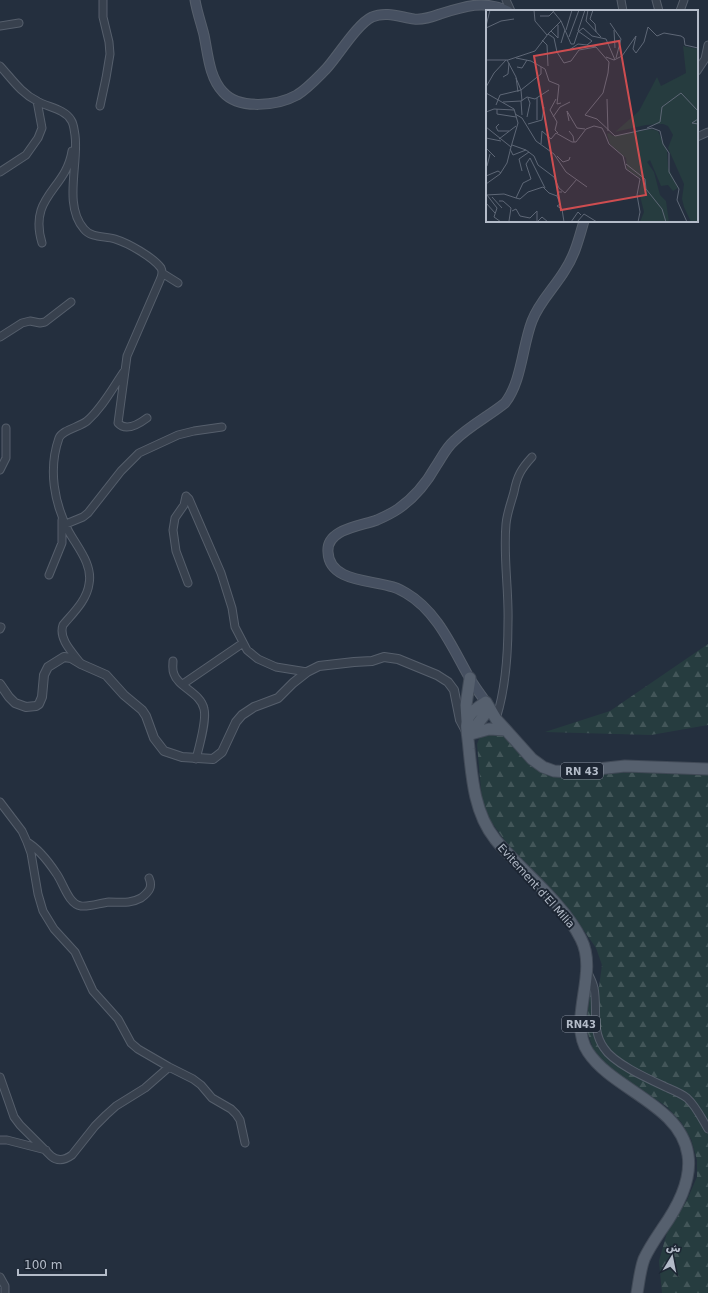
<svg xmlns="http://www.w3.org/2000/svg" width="708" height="1293" font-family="'DejaVu Sans','Noto Naskh Arabic',sans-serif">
<defs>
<pattern id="forest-firs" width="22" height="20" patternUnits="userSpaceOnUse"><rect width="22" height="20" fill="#263c3f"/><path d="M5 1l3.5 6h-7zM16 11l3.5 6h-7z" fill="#435659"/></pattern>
</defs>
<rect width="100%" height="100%" fill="#242f3e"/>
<!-- forest -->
<path fill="url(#forest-firs)" d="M708 644V725L651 735 545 732 610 711Z
M501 733 508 738 519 750 571 776 653 771 708 773V1293H662L659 1261 668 1229 687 1200 697 1177V1160L691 1139 681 1122 666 1106 606 1066 594 1051 588 1034 587 1017 591 986 599 987 602 965 596 948 574 916 506 842 492 823 482 801 477 744 481 734Z"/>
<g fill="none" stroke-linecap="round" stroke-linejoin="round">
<defs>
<path id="minor" d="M506 0 511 11
M621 0 623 11
M656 0 659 11
M680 11 684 0
M0 26 19 23
M0 66C12 79 21 93 37 101 47 107 65 109 71 120 74 124 74 130 75 135 79 163 63 205 84 229 91 238 105 236 115 239 128 243 153 257 161 268 163 272 162 276 160 280L127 356 118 423C126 432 139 424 147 418
M697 71 705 59 708 45
M100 106 106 78 110 54 109 42 103 17V0
M697 137 708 132
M0 172 26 155 38 138 42 128 37 101
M42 243C28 196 66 190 72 151
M162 273 178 283
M0 337 22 323 30 321 40 323 45 322 71 302
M0 470 6 458V428
M66 524 83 517 88 513 121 471 139 453 178 435 194 431 222 427
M49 575 62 543V520
M188 583 176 551 173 530 175 518 184 505 186 496 189 499 221 573 232 608 235 627 247 650 258 659 276 667 307 672
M0 629 1 627
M173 661C173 665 172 670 174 674 178 687 201 693 204 709 207 720 199 747 196 759
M81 664C73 653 58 639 63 625 73 613 87 600 89 584 93 565 78 548 69 532 54 503 48 469 59 438 62 430 80 427 87 421 103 407 113 387 125 370
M183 684 243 643
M496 719C506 688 508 654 508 622 509 590 503 557 506 524 507 513 511 503 514 492 517 476 521 469 532 457
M0 802 22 831 27 842 31 853 38 894 43 911 54 929 75 952 93 991 118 1019 131 1043 138 1049 169 1067 193 1079 201 1085 212 1098 231 1109 236 1114 240 1120 245 1143
M27 842C39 849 48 861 56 873 63 882 68 904 81 906 90 907 100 903 109 902 121 902 130 904 141 898 149 892 153 887 149 878
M587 971C590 977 593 982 594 988 598 1008 591 1030 604 1048 614 1064 651 1080 668 1088 675 1091 682 1094 687 1098 696 1106 702 1119 708 1129
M0 1077 14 1117 20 1125 51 1156C58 1162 65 1160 72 1155L95 1126 106 1115 116 1106 145 1088 169 1067
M0 1140H7L46 1150
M0 1277 5 1286V1293"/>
<path id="tertiary" d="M0 684 9 697 15 703 26 707 36 706 39 704 42 697 44 675 48 667 64 657 71 658 81 664 106 675 124 695 142 710 146 716 154 738 164 751 182 757 213 759 222 752 236 722 242 715 254 707 278 698 293 683 307 672 319 666 354 662 372 661 384 657 398 659 437 675 448 682 454 690 460 720 467 733"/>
<path id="secondary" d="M195 0C197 12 201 23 204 35 208 54 209 77 223 92 239 110 277 106 297 95 308 88 317 78 326 69 338 56 357 24 372 17 386 11 400 17 414 19 423 20 432 17 440 14 465 6 484 0 508 11
M486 702C480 694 474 686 469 677 452 647 437 611 406 593 401 590 395 587 389 586 369 580 329 581 328 552 326 529 361 526 377 520 384 517 392 513 398 509 414 498 427 482 436 466 442 457 446 448 454 441 469 426 489 416 505 403 522 381 522 347 532 321 539 302 555 287 565 270 575 255 579 238 584 221"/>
<path id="primary" d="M467 721 466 705 470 678
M471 734 489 729 506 730
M469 735 489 709
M637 1293C639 1282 640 1270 644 1259 649 1248 656 1238 662 1229 677 1208 692 1181 688 1155 681 1105 613 1090 588 1052 567 1020 599 974 581 939 568 912 538 884 516 862 509 854 501 847 495 839 475 814 472 780 469 749 467 722 460 718 486 702L496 719 532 759 543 767 554 771 570 772 625 766 708 769"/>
</defs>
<!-- minor casing -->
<use href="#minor" stroke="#565f6c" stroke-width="9"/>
<!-- tertiary casing -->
<use href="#tertiary" stroke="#565f6c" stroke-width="10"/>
<!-- secondary casing -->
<use href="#secondary" stroke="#565f6c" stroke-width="11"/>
<!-- primary casing -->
<use href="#primary" stroke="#414a57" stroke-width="13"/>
<!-- minor -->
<use href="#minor" stroke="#38414e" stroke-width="7"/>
<!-- tertiary -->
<use href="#tertiary" stroke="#38414e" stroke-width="8"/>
<!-- secondary -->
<use href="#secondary" stroke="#465061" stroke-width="9"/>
<!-- primary -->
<use href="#primary" stroke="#56606e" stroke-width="11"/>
</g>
<g text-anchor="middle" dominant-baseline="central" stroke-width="4" stroke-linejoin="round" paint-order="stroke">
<!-- shield labels -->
<g fill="#1d2633" stroke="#878f9c" stroke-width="1">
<rect x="561" y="763" width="42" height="16" rx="3"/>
<rect x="562" y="1016" width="38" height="16" rx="3"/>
</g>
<g font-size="10" font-weight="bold" fill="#b4bcc9">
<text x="582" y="771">RN 43</text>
<text x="581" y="1024">RN43</text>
</g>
<!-- street labels -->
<g font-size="11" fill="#b4bcc9" stroke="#1d2633">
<text transform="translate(536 886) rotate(48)">Evitement d'El Milia</text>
</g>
</g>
<!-- overview -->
<g transform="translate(486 10)">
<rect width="212" height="212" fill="#242f3e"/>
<path d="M197 36 212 39V212H205L198 197 196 189 198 174 182 138 187 125 182 116 177 114 160 115 129 122 153 101 171 67 175 76 200 63ZM165 119 172 121 181 141 182 157 192 178 187 181 182 175 175 176 164 150 161 152 168 162 174 185 180 191 183 212H154L158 202 153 182 156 169 141 159 140 148 124 134 121 124 123 123 127 126Z" fill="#263c3f"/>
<path fill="none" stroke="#5e6776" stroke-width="1" d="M48 0 49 11 61 25M99 0 92 21 106 31 101 35 110 37M102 0 100 11 115 27M107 0 104 9 109 14 110 22M54 6H63L68 1M75 11 85 34H88L92 22 97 18 106 26 120 29 129 50M124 13 135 29 130 48M0 16 4 0M0 18 15 11 28 9M80 20 86 0M128 20 129 38M65 21 72 28V15M62 24 75 11 66 0M83 27 93 0M56 30 61 35 62 56M75 33 79 20M83 40 92 34 101 35M120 47 128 50 136 46 150 26 147 39 150 43 158 32 162 17 171 26 178 23 195 26 198 28 199 35 212 38M30 48 45 51 59 59 63 71 73 75 71 94 75 93M0 50H22L49 41 62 24 68 28 71 42 78 53 85 51 93 40 110 37 123 52 122 63 117 83 99 105 111 109 129 126 166 118 174 121 177 134 183 143V162L193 179 191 190 201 212M21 50 30 67 32 82M31 57 36 58 41 50M17 67 22 64 23 53M0 77 8 63 20 50M0 83 28 99 32 113 25 137M51 88V110M70 89 64 100 71 112 69 120 72 123M121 89 122 121M35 91 36 105M36 91 35 80 55 64V57M17 92 35 91 41 87 49 89 63 80M10 95 14 85 35 80 30 68M11 99V104L30 107M0 102 8 99 28 100M29 104 36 108 50 131 68 144 80 162 101 177M41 107 44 93 42 88M67 107 74 97 84 92M212 109 206 113 212 114M83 111 81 101 91 118 99 119M13 114 10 117 12 121H23M42 114 56 110 58 97M0 117 25 137 21 153 14 164 0 174M161 118 174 112 176 97 195 83 212 101M83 121 87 126 88 132M119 124 123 134 137 146 140 159 154 169 151 185 154 202 152 212M0 128 15 131M13 129 30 116M55 134 56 121 65 129 70 123 86 132H90L100 119 108 116 116 118 119 124M26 135 40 140M0 138 9 147M24 139 27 145 40 140 48 146 52 155 68 167 73 178 79 183 91 169M71 146 77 152 83 150 84 147M140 154 159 169 160 179 176 199 180 212M1 156 4 144M36 161 33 149 43 142M0 166 12 161 15 163M37 173 45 169 40 154 44 148 59 178M0 185 18 184 30 188 37 173M1 185 11 198 8 207 15 212M71 186 74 194 71 196 76 199 78 212M6 187 16 198M30 188 34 189 42 182 57 177 63 183 71 186 72 182H76M13 191H17L25 198 23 211M0 193 9 203M26 201 30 199 34 206 44 208 51 201V211M51 212 56 207 62 212M85 212 92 202 95 205M91 212 98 204 111 212"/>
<path fill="#ce4d50" fill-opacity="0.15" stroke="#ce4d50" stroke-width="2" d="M133 31 160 185 75 200 48 46Z"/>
<rect width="212" height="212" fill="none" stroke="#b4bcc9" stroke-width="2"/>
</g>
<!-- north arrow -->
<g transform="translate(672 1257) rotate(10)" stroke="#1d2633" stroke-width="3" paint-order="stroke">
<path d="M0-3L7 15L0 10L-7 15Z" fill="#b4bcc9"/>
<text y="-6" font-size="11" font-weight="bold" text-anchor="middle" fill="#b4bcc9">ش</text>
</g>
<!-- scale -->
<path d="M18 1269v6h88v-6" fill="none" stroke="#b4bcc9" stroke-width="2"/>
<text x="24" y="1269" font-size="12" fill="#b4bcc9" stroke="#1d2633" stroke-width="3" paint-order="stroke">100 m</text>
</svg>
